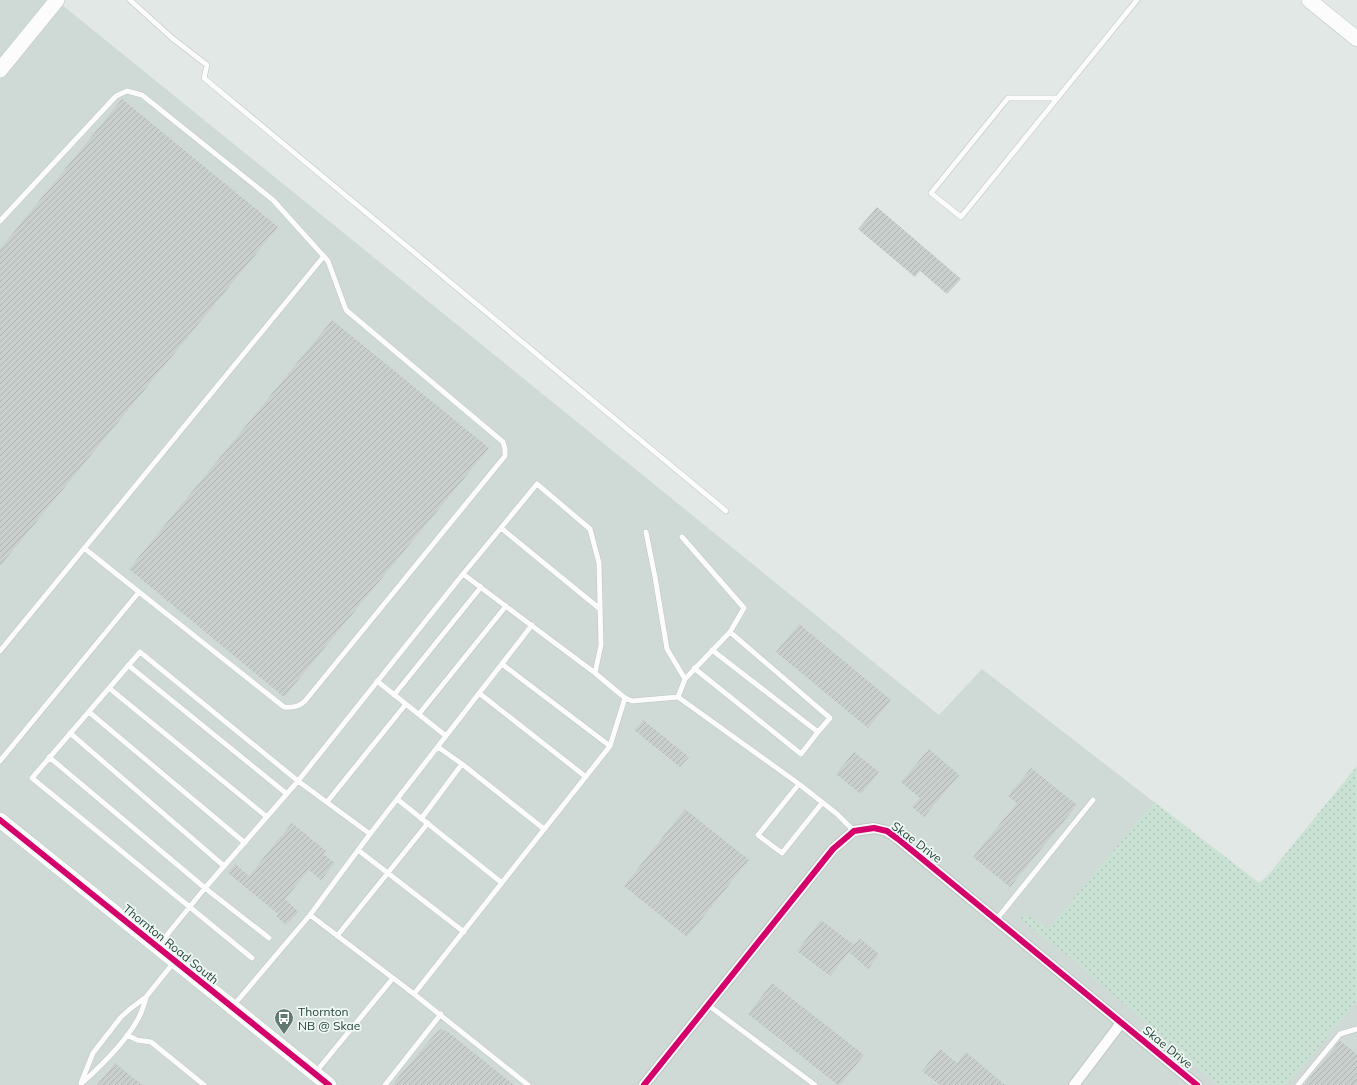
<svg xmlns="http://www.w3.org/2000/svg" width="1357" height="1085" font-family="Mulish,sans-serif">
<defs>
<pattern id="grass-dots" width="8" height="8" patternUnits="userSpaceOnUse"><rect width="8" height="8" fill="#cae2d3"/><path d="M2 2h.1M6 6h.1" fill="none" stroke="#adc3b6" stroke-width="1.8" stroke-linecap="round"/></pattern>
<pattern id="building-hatch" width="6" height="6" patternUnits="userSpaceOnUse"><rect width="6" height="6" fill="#c9cfcd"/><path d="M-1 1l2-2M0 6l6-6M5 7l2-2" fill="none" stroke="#acb3b1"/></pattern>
</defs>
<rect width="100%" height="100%" fill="#e2e8e6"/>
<!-- built -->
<path fill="#cfdad6" d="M0 0H56L939 715 982 669 1251 877 1357 962V1085H0Z"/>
<!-- grass -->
<path fill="url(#grass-dots)" d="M1357 766V1001L1287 1085H1218L1077 963 1019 918 1027 915 1049 928 1154 802 1259 883 1269 874Z"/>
<!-- building -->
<path fill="url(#building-hatch)" d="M122 99 278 227 0 566V249Z
M877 207 961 279 947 294 920 271 915 277 858 229Z
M332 320 489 448 284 697 129 569Z
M799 624 891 700 868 728 776 652Z
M643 720 689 757 680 767 634 730Z
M929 749 959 775 924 817 912 807 920 798 901 782Z
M854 752 879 772 861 794 836 774Z
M1031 768 1077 805 1010 887 973 857 1017 803 1008 796Z
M685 809 749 860 687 937 624 886Z
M292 823 326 851 323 854 335 863 321 880 309 870 285 899 299 912 286 925 276 916 278 914 228 873 235 864 249 876Z
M821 920 854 945 860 939 879 954 868 969 849 952 830 976 797 951Z
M772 983 864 1055 840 1085H838L748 1014Z
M441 1029 448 1032 514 1085H392L435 1034Z
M1340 1041 1357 1054V1085H1304Z
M940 1049 957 1063 966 1052 1005 1085H940L922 1071Z
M115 1063 142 1085H97Z"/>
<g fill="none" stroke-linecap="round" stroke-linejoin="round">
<defs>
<path id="lane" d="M130 0 172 38 207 65 204 78 726 511
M1057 98H1008L931 193 961 217 1137 0
M0 221 116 96 127 91 142 95 273 200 328 261 346 310 503 442 505 449V456L305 701C299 707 292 708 284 707L139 592 0 761
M501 528 600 609
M646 532 655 577 667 649 685 679
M682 537 744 608 730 632 685 679 678 697 799 784
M84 548 139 592
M463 574 537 484 590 529 599 563 601 645 595 673
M730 632 830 718 818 732
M0 651 324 256
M502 664 610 746
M128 665 287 794
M694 668 801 754 818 732 712 650
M377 681 446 736
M109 688 267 817
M479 693 586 777
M394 695 481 587
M89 712 245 843
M419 714 506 606
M70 733 224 866
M438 747 462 764 544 829
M49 757 205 888 269 938
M397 799 502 883
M327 802 406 704
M822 803 782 853 758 835 799 784 837 814 854 831
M421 819 462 764
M370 834 532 625
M358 850 464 932
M996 920 1093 800
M337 936 428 823
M158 946 205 888 298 781 463 574 595 673 625 698 632 701 678 697
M252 958 32 778 140 652 298 781 370 834 310 915
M414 994 528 1085
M708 1005 815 1085
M233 1006 310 915 414 994 610 746 625 698
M127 1035 137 1040 151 1042 204 1085
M315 1073 393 978
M81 1083 93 1053 121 1017 130 1009 146 997 174 962
M82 1083C101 1066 126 1041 138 1019 142 1012 144 1005 146 998
M385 1085 441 1014
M1298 1085 1340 1034 1357 1029"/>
<path id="street" d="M644 1085 833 849 854 831 874 828 887 831 898 839 1197 1085
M1074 1085 1121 1023"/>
<path id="secondary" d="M1309 0 1357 39
M0 70 57 0
M0 820 329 1085"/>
</defs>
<!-- lane casing -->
<use href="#lane" stroke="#bfc5c3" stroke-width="6"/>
<!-- street casing -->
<use href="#street" stroke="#bfc5c3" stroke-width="12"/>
<!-- secondary casing -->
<use href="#secondary" stroke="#bec6c3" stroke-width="16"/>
<!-- lane -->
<use href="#lane" stroke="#fbfcfb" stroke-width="5"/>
<!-- street -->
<use href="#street" stroke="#fbfcfb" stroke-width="10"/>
<!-- secondary -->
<use href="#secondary" stroke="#fbfcfb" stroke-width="15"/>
<defs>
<path id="cycleway" d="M0 820 329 1085
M644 1085 833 849 854 831 874 828 887 831 898 839 1197 1085"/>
</defs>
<!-- cycleway casing -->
<use href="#cycleway" stroke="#f0f8f4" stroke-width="8"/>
<!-- cycleway -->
<use href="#cycleway" stroke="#d6006c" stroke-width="6"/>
</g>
<!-- icons -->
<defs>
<symbol id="bus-pin" viewBox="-11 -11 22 30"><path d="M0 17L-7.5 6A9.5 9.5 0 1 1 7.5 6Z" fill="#637974" stroke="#f0f8f4"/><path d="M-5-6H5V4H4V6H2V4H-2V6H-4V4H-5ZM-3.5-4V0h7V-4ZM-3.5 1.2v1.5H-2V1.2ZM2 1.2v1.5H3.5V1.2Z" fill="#fff"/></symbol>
</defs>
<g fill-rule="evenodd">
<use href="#bus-pin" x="273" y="1007" width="22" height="30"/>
</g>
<g text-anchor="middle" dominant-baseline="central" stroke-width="3.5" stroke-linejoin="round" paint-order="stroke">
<!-- street labels -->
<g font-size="12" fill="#1f3d36" stroke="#f0f8f4">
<text transform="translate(917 842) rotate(37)">Skae Drive</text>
<text transform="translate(171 944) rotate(39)">Thornton Road South</text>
<text transform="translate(1168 1047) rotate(39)">Skae Drive</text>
</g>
<!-- poi labels -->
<g font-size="12" fill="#1f3d36" stroke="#f0f8f4" text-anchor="start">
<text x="298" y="1011">Thornton<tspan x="298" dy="14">NB @ Skae</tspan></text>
</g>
</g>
</svg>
